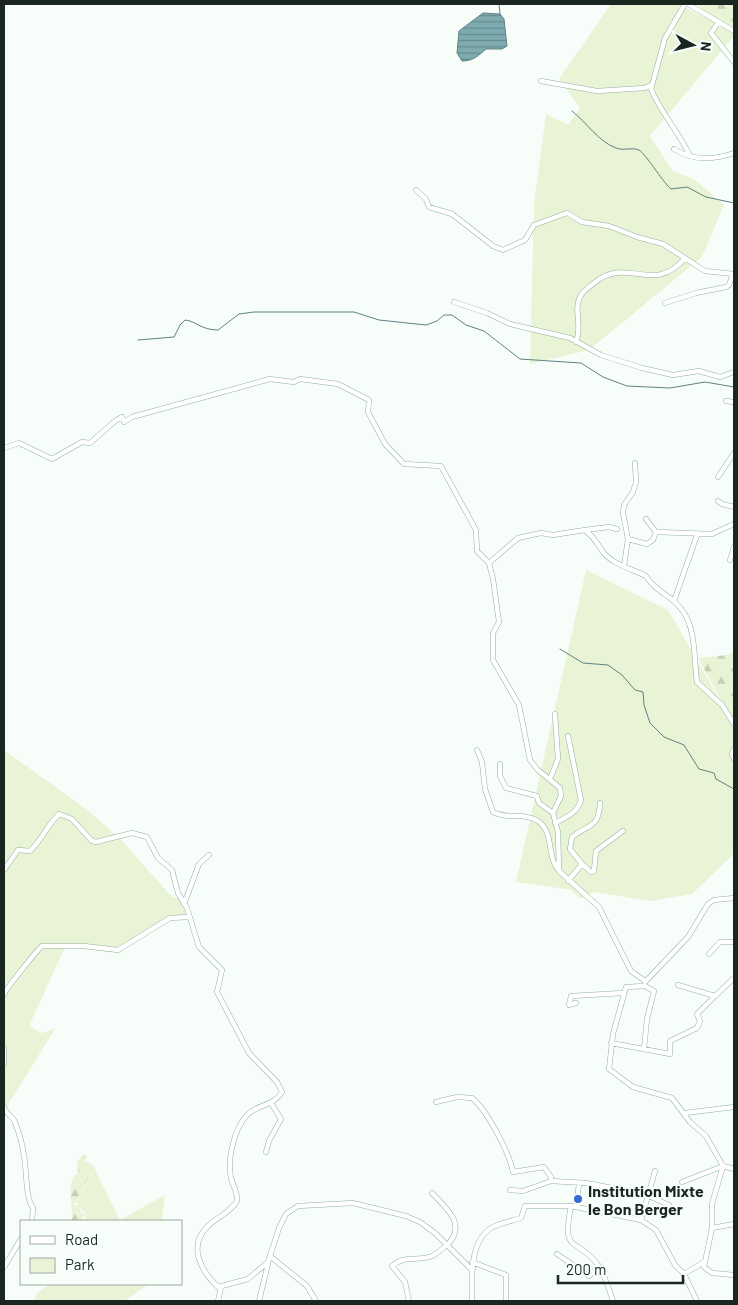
<svg xmlns="http://www.w3.org/2000/svg" width="738" height="1305" font-family="Barlow,sans-serif">
<defs>
<pattern id="forest-firs" width="22" height="20" patternUnits="userSpaceOnUse" patternTransform="scale(1.25)"><rect width="22" height="20" fill="#e9f3d5"/><path d="M5 1l3.5 6h-7zM16 11l3.5 6h-7z" fill="#c7d0b7"/></pattern>
<pattern id="water-rules" width="6" height="5" patternUnits="userSpaceOnUse" patternTransform="scale(1.25)"><rect width="6" height="5" fill="#7dabaf"/><path d="M0 2.5h6" fill="none" stroke="#668b8e"/></pattern>
</defs>
<rect width="100%" height="100%" fill="#f7fefa"/>
<!-- green -->
<path fill="#e9f3d5" d="M611 4H684V7L734 32V36L650 136 672 170 697 181 724 205 702 257 589 350 530 364 534 204 546 114 568 125 580 108 559 79Z
M586 570 668 610 734 724V854L692 894 651 901 593 892 580 899 572 890 516 882Z
M4 750 89 811 123 842 172 897 178 898 189 912 169 920 119 953 65 947 29 1026 41 1033 55 1029 4 1111Z
M93 1165 120 1220 165 1195 162 1221H84L87 1214 81 1210 80 1205 76 1203 91 1174Z
M50 1284H149L124 1301H35L36 1294Z"/>
<!-- forest -->
<path fill="url(#forest-firs)" d="M699 4H734V30L704 12Z
M734 651V724L698 658 727 655Z
M84 1153 86 1157 84 1161 93 1165 92 1171 74 1205H80V1211L86 1215 82 1218 83 1221H71C75 1207 64 1183 78 1172L77 1162Z"/>
<!-- water -->
<path fill="url(#water-rules)" stroke="#5f8384" d="M483 13 500 14 504 19 507 46 502 49H486C478 56 473 61 462 61L457 53 459 31Z"/>
<g fill="none" stroke-linecap="round" stroke-linejoin="round">
<!-- stream -->
<path stroke="#5f8384" stroke-width="1" d="M499 4 500 14
M572 111C586 122 599 142 616 148 623 151 632 147 639 150 646 154 661 180 671 189L687 187 706 197 734 203
M138 340 174 337 180 325 185 320C196 321 201 330 218 330L239 314 254 312H354L379 320 426 325 437 321 444 315H452L466 325 484 331 520 359 581 363 603 377 627 386 670 388 705 382 734 387
M560 649 583 663 608 665 622 675 635 690 643 692 644 705 650 723 664 737 684 745 699 769 714 773 716 779 734 789"/>
<defs>
<path id="street" d="M685 4 665 38 651 89C661 113 679 132 690 156
M688 4 734 31
M718 23 711 33 734 62
M541 81 597 91 645 88 651 85
M674 149C693 161 714 160 734 153
M416 190 426 199 429 207 452 214 493 246 503 250 525 240 534 225 567 213 582 222 609 226 637 237 663 244 705 271 734 274
M454 302 487 313 510 324 570 338 601 355 642 368 673 375 699 371 720 377 734 372
M665 303 696 293 726 287 729 285 733 274
M576 342C583 324 573 311 580 297 583 291 589 287 594 283 628 255 653 296 685 258
M726 401 734 402
M4 448 19 443 52 459 82 442 90 443 115 421 122 417 124 422 132 417 270 379 294 382 300 379 338 384 369 400 368 412 385 444 404 464 441 466 476 530 477 551 489 563 493 579 499 622 493 633V660L519 705 530 760 538 770 560 788 561 796 553 813 558 832 559 871 599 907 631 971 645 981
M718 477 734 453
M718 501 722 504 734 507
M646 519 656 532
M585 530 609 527 617 529
M656 532 712 534 734 524
M628 539 647 544 653 540 656 532
M730 560 734 547
M489 563 518 538 541 533 553 535 585 530C596 539 596 542 603 552 612 564 632 569 646 576 652 587 664 593 674 601 698 622 693 654 697 682L722 705 734 724
M624 566 628 539 623 513 624 505 633 492 636 482 635 463
M674 601 697 535
M734 749 732 754 734 759
M477 750 482 762 485 789 493 812C508 820 524 812 538 821 555 833 546 857 559 871
M500 764V776L506 788 537 796 539 803 553 813
M550 779 558 759 555 714
M555 823C567 817 577 813 581 800L568 736
M582 864 591 872 594 871 596 851 623 831
M4 870 18 850 30 851C42 840 47 825 59 814L72 819 92 841 96 842 132 833 147 837 158 858 172 870 178 893 187 908 199 947 222 970 217 992 249 1053 277 1082 282 1092C274 1106 258 1104 247 1115 234 1129 227 1160 231 1178 233 1186 238 1193 237 1201 230 1213 217 1217 208 1226 187 1246 201 1271 218 1287L248 1279 268 1262 279 1228 286 1214 298 1206 353 1203 406 1216 420 1222 435 1233 472 1270
M568 881 582 864 570 849 572 837C589 824 599 828 600 803
M184 904 199 864 209 855
M709 954 720 942H734
M645 982 688 937 708 904 714 900 734 898
M678 985 715 996 734 978
M4 994C5 990 38 949 42 946H84L118 950 170 918 189 917
M576 1003 569 1005 571 996 623 993
M611 1043 670 1054V1041L697 1028 700 1021 697 1014 715 996
M4 1048V1064
M644 1049 647 1019 654 991 645 986 626 987 613 1034 609 1069 633 1087 672 1098 690 1122 706 1136 723 1166 712 1204V1228L704 1267 712 1273 734 1275
M436 1102 457 1097 472 1098C487 1110 509 1152 513 1172L544 1167 551 1177V1181
M4 1107C5 1113 12 1116 15 1122 18 1130 23 1147 24 1156 27 1170 25 1197 33 1208L32 1221
M685 1113 734 1107
M266 1152 269 1141 281 1119 271 1103
M682 1182 723 1166 734 1169
M510 1190 523 1191 551 1181 586 1183 644 1194 669 1205
M571 1206C561 1256 577 1236 598 1265 605 1275 609 1290 613 1301
M576 1207 579 1184
M641 1220 655 1171
M712 1228 734 1224
M557 1254 589 1276 599 1266
M271 1257 307 1286 316 1301
M472 1262 506 1275V1301
M4 1267 21 1239
M684 1274 704 1262
M218 1301 221 1287
M259 1301 268 1264
M409 1301 405 1282 392 1266C406 1254 417 1262 432 1256 438 1253 443 1248 448 1244 467 1224 446 1208 432 1193
M472 1301C472 1279 469 1242 491 1228 499 1223 512 1221 521 1218L525 1206H571L641 1220 656 1230 675 1265 684 1274 697 1301"/>
</defs>
<!-- street casing -->
<use href="#street" stroke="#90b1a1" stroke-width="5.5"/>
<!-- street -->
<use href="#street" stroke="#fff" stroke-width="4.5"/>
</g>
<!-- markers -->
<circle fill="#3a68d8" stroke="#f7fefa" stroke-width="2" cx="578" cy="1199" r="5"/>
<g text-anchor="middle" dominant-baseline="central" stroke-width="4" stroke-linejoin="round" paint-order="stroke">
<!-- poi labels -->
<g font-size="16" font-weight="bold" fill="#1a2620" stroke="#f7fefa" text-anchor="start">
<text x="588" y="1190">Institution Mixte<tspan x="588" dy="18">le Bon Berger</tspan></text>
</g>
</g>
<!-- border -->
<rect width="738" height="1305" fill="none" stroke="#1a2620" stroke-width="10"/>
<!-- legend -->
<rect x="20" y="1220" width="162" height="65" fill="#f7fefa" stroke="#9fa8a3"/>
<rect x="30" y="1236" width="25" height="8" fill="#ffffff" stroke="#9fa8a3"/>
<text x="65" y="1245" font-size="15" fill="#1a2620">Road</text>
<rect x="30" y="1258" width="25" height="15" fill="#e9f3d5" stroke="#9fa8a3"/>
<text x="65" y="1270" font-size="15" fill="#1a2620">Park</text>
<!-- north arrow -->
<g transform="translate(693 45) rotate(97)" stroke="#f7fefa" stroke-width="4" paint-order="stroke">
<path d="M0-4L9 19L0 12L-9 19Z" fill="#1a2620"/>
<text y="-8" font-size="14" font-weight="bold" text-anchor="middle" fill="#1a2620">N</text>
</g>
<!-- scale -->
<path d="M558 1275v8h125v-8" fill="none" stroke="#1a2620" stroke-width="2.5"/>
<text x="566" y="1275" font-size="15" fill="#1a2620" stroke="#f7fefa" stroke-width="4" paint-order="stroke">200 m</text>
</svg>
